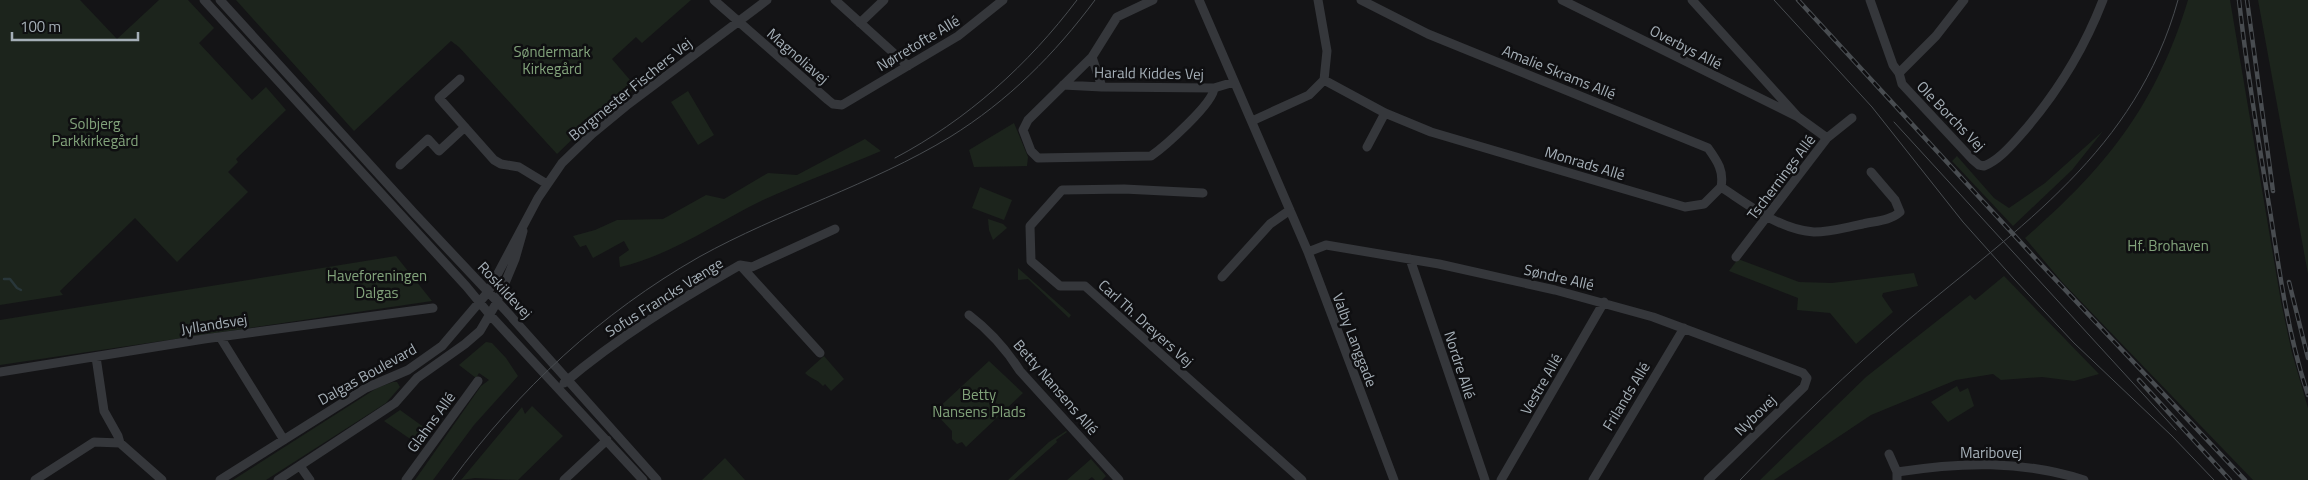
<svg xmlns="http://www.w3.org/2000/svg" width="2308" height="480" font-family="'Titillium Web',sans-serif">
<rect width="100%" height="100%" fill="#141416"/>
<!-- green -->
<path fill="#1c241c" d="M0 0H80L117 39 159 0H188L214 28 199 43 252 100 266 87 286 110 236 159 238 162 228 172 248 192 177 262 135 218 60 291 63 295 0 305Z
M236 0H691L642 43 636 37 612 59 636 87 587 125 557 154 459 47 451 41 354 131Z
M2188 0H2230L2281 302 2292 353 2308 408V480H2253L2062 282 2025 238C2107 167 2156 105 2188 0Z
M2258 0H2308V274Z
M688 91 714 135 698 145 671 102Z
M1014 123 1028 157 1027 166 974 167 969 150Z
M2103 131 2072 170 2013 226 1952 161 1957 156 1994 198 2009 208 2045 183Z
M865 139 881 151C841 168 800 183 761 201 714 224 672 255 620 267L619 257 629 250 624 241 593 258 586 245 580 247 573 236 595 230 617 220 663 219 706 195 724 199 768 173 797 175Z
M980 187 1012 200 1004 220 972 208Z
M988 219 1003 224 1007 228 993 240 989 230Z
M396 256 432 301 0 365V320Z
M1738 259 1799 282 1832 283 1914 273 1918 286 1883 293 1882 296 1893 312 1856 344 1830 313 1797 310 1798 298 1729 271Z
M1018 268 1071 315 1069 318 1028 279 1018 280Z
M2004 276 2099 374 2074 381 2042 377 2001 380 1993 374 1956 380 1871 415 1774 480H1760L1866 377 1970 295 1975 300Z
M486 342 492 343 506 358 518 376 474 425 433 480H415L481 386 489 380 479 373 476 378 459 365Z
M824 356 844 379 831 391 825 384 823 386C816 378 812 380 805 373Z
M989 361 1023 393 966 447 962 442 957 444 952 439V431L934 412Z
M393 382H397L400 387 386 403 266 480H233L377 388Z
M1957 386 1960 392 1968 388 1974 406 1948 422 1931 402Z
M532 406 563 436 518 480 475 478 461 480 522 407 525 414Z
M400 410 432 433 422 447 384 421Z
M1066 431 1067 432 1056 440 1057 442 1014 480H1008L1049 442Z
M725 458 745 480H702Z
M1091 459 1106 476 1102 480H1095L1092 477 1088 480H1067Z"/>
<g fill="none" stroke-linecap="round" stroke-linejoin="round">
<!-- stream -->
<path stroke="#29373a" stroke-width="2.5" d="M4 279H10L17 288 21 290"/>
<!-- minor -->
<path stroke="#35373b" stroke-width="9" d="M204 0 466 286 490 315 643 480
M220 0 414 213 507 312 657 480
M714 0 828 100 833 104 842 105 958 36 1003 0
M835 0 908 66
M1153 0 1117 17 1092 57 1028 120 1023 130 1031 151 1038 158 1151 156C1164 147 1214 103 1214 88
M1199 0 1308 252 1394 480
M1318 0 1327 51 1324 80
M1361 0 1428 34 1708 148C1718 162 1724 171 1721 187
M1562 0 1798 117
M1692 0 1798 117 1827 138
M1870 0 1893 65 1899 73 1902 84 1972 159 1979 165 1984 166C1997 161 2008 149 2017 139 2054 98 2083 52 2103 0
M860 23 884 0
M1092 57 1102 87
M1899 73 1936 36 1964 0
M460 79 439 98 494 160 501 164 519 167 547 184
M1063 85 1102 87 1214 88 1234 82
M1252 121 1309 95 1324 80 1385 113 1431 132 1685 207 1704 204 1721 187C1749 205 1780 230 1814 232 1831 232 1847 227 1863 224 1875 221 1890 221 1900 212L1895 200 1871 172
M1367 147 1385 113
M400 165 428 139 439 151 465 127
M1203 193 1124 189 1062 190 1030 226 1031 261 1060 286H1085L1302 480
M1308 252 1326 245 1439 264 1555 290 1653 317 1803 373 1807 378 1804 387 1708 480
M1736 257 1827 138 1852 118
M1410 259 1485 480
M740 265 820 353
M1222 277 1270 224 1290 210
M969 315C990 331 1006 349 1020 371L1119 480
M220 337 284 440
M96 357 104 411 118 436 120 443 162 480
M0 372 204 339 433 308
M564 383C618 337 679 300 740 265L752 267 835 229
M1889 454 1897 472V480
M300 466 310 480
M1897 472C1961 462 2021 460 2084 480
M35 480 94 442 120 443
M220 480 366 388 408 370 442 346 488 292 538 198 562 163 592 134 626 106 767 0
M278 480 395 403 417 378 465 344 480 331 497 302 515 259 523 231
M406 480 478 381
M564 480 607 440
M1501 480 1604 302
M1593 480 1684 328"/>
<!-- tram -->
<path stroke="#484c50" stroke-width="1" d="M1774 0 1872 107 1963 222 2014 279 2074 343 2172 436 2214 480
M1894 122 2176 430
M895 158C967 120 1028 65 1077 0
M452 480C519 389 601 313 699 257 780 212 871 185 950 137 1008 101 1055 54 1095 0
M1740 480C1793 425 1849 371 1907 321 2020 226 2136 151 2178 0"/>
<defs>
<path id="rail" d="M1798 0 2036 259 2245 480
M2239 0C2247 73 2259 145 2271 217 2280 277 2289 338 2308 395
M2247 0 2273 191
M2289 282 2308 358
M2139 380 2230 480"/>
</defs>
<!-- rail casing -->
<use href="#rail" stroke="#484c50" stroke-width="4.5"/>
<!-- rail -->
<use href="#rail" stroke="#0f0f11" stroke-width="2.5" stroke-dasharray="8" stroke-linecap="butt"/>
</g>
<g text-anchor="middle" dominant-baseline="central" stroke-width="5" stroke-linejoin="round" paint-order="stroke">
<!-- street labels -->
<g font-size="15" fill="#a5afb7" stroke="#0f0f11">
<text transform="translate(918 43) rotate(-31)">Nørretofte Allé</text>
<text transform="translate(1686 47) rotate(27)">Overbys Allé</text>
<text transform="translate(798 56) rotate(41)">Magnoliavej</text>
<text transform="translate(1559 72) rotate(22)">Amalie Skrams Allé</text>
<text transform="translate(1149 73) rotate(1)">Harald Kiddes Vej</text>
<text transform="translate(630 89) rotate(-39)">Borgmester Fischers Vej</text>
<text transform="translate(1951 116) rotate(46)">Ole Borchs Vej</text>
<text transform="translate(1585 163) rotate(17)">Monrads Allé</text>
<text transform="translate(1781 177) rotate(-53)">Tschernings Allé</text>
<text transform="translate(1559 277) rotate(13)">Søndre Allé</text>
<text transform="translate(505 290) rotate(47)">Roskildevej</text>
<text transform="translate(664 297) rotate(-32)">Sofus Francks Vænge</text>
<text transform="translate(1146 323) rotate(42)">Carl Th. Dreyers Vej</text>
<text transform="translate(214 324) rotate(-9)">Jyllandsvej</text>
<text transform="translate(1355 340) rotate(69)">Valby Langgade</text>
<text transform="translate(1460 365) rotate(72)">Nordre Allé</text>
<text transform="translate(367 374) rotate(-29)">Dalgas Boulevard</text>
<text transform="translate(1541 384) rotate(-60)">Vestre Allé</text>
<text transform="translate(1056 387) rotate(49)">Betty Nansens Allé</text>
<text transform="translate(1626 396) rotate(-59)">Frilands Allé</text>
<text transform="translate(1755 415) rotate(-44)">Nybovej</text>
<text transform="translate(431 422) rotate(-54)">Glahns Allé</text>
<text x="1991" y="452">Maribovej</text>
</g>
<!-- park labels -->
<g font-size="15" fill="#82a37b" stroke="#0f0f11">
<text x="552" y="51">Søndermark<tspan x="552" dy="17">Kirkegård</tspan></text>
<text x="95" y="123">Solbjerg<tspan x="95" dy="17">Parkkirkegård</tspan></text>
<text x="2168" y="245">Hf. Brohaven</text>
<text x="377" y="275">Haveforeningen<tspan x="377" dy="17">Dalgas</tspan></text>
<text x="979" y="394">Betty<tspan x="979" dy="17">Nansens Plads</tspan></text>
</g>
</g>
<!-- scale -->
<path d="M12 32v8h126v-8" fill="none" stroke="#a5afb7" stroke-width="2.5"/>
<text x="20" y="32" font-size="15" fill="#a5afb7" stroke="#0f0f11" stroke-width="4" paint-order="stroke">100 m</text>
</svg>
